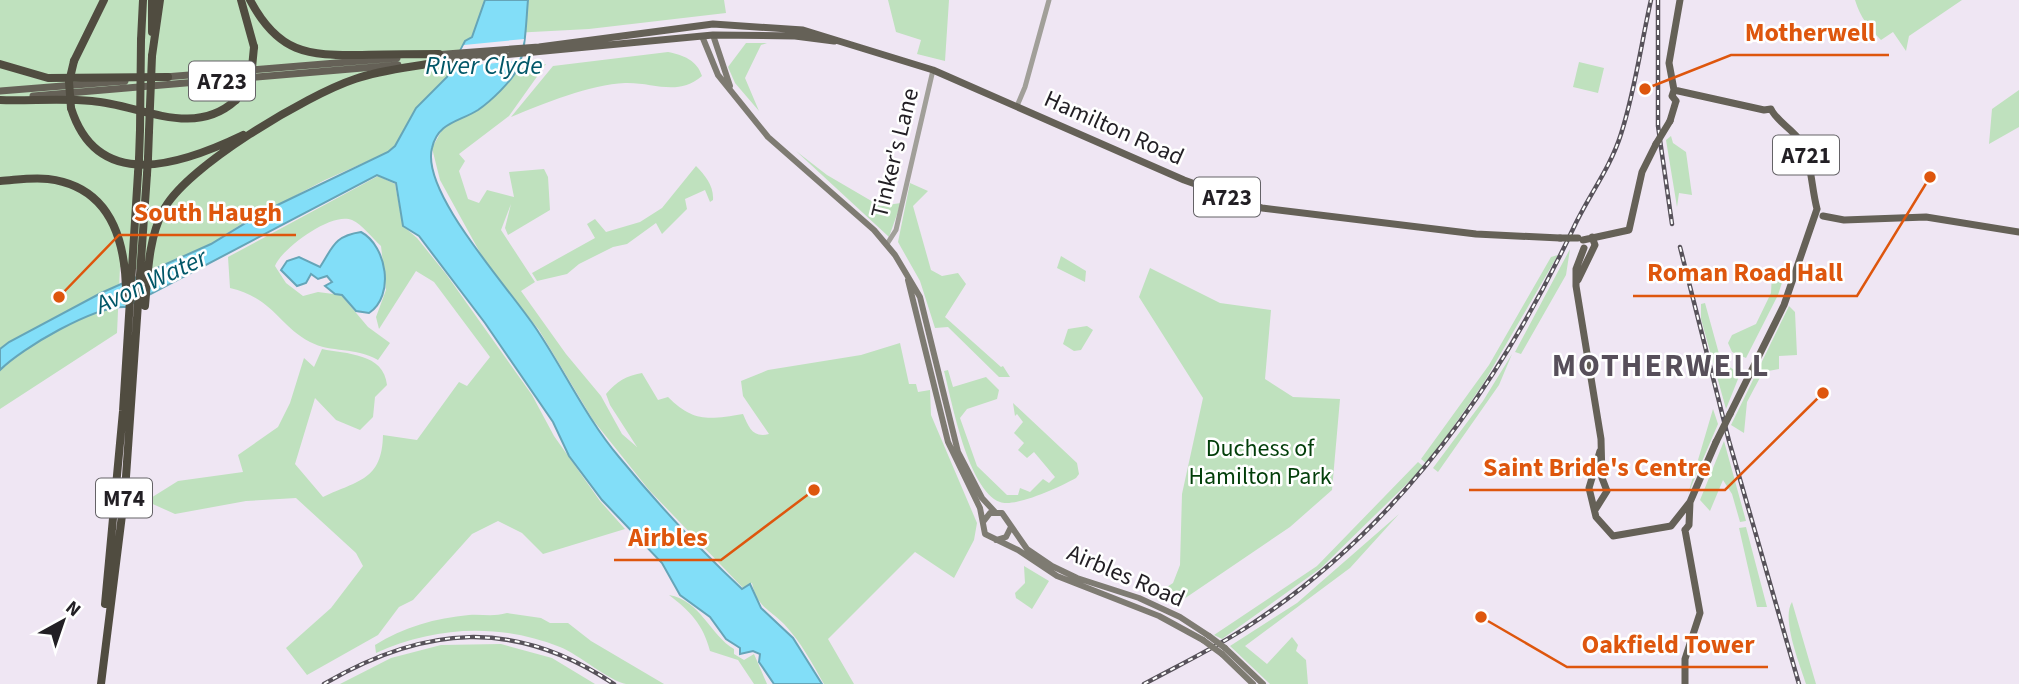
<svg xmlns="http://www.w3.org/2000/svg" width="2019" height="684" font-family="'Source Sans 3',sans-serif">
<rect width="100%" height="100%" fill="#efe6f3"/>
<!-- green -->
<path fill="#bfe1be" d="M0 0H724L726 13 589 29 473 35 464 43 447 77 416 108 395 146 388 152 325 180 243 223 211 244 155 271 120 267 117 333 0 409Z
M888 0H949L945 61 917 54 921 40 896 32Z
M1855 0H1962L1909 36 1906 51 1893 32 1881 40C1869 28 1860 17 1855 0Z
M746 43H767L761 45 745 78 759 111 735 83 728 67Z
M668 52C683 55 697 60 702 76 677 97 654 82 625 83 591 84 543 104 511 117L553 66Z
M1579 62 1604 68 1598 93 1573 87Z
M546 64 509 116 459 154 465 161 459 171 468 199 479 203 487 190 514 197 509 172 544 169 548 177 550 210 508 235 505 228 511 204 501 230 535 282 521 291 566 354 601 396 622 434 637 447 610 405 606 394C617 381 626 376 642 373L658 400 668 397C693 422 708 420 743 414 749 428 753 438 769 434L743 396 741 381 768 370 861 355 900 343 909 384H916L918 392 930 390 931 415 977 523 974 540 954 578 915 552 828 639 854 684H824C812 663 801 642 784 624 769 609 757 607 752 583L743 588 649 490 593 420 539 330 488 267 440 180 432 148 443 128 451 121 479 110 518 69Z
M2019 90V127L1989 144 1992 109Z
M1671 136 1673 143 1686 152 1692 195 1679 193 1677 207 1666 140Z
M796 151 827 175 880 206 901 203 889 237Z
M696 166C705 175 714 186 713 200L710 202 705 190 685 199 687 209 662 234 656 223 627 244 613 247 579 264 567 274 537 281 532 273 595 238 587 224 595 219 606 232 640 222 662 208Z
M378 176 395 184 403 226 417 238 446 274 532 395 554 436 600 501 625 529 543 554 522 533 498 521 472 534 413 600 399 607 378 635 307 675 286 648 331 608 363 566 356 553 296 498 246 501 175 514 146 501 178 481 243 472 238 455 278 427 290 403 304 358 314 367 322 349C346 354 384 353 387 385L375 397 373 417 360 430 336 420 315 398 295 464 323 497C359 480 382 480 383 435L417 440 459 382 467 386 490 357 434 282 416 271 379 329 376 317 386 290 381 246C373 239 362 224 352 220 332 211 281 249 275 266L286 283 303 296 318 292 341 295 368 327 390 343 378 360C356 347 331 353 310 342 278 325 273 298 230 288L228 257Z
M910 183 928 191 913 206 931 270 942 276 958 273 966 284 945 317 1001 367 1003 366 1010 377H999L948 327 935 328 920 281 898 242Z
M1570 249 1566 275 1521 354 1515 352Z
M1558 255 1483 384 1427 464 1421 459 1489 365 1551 257Z
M1061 256 1086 271 1085 282 1057 268Z
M1787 267 1778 295 1746 358 1732 352 1728 343 1732 335 1756 324 1771 293 1772 272Z
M1150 268 1220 303 1271 310 1265 379 1293 397 1340 399 1332 490 1290 527 1178 603 1161 591 1173 583 1180 565 1182 494 1203 398 1139 297Z
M1705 303 1721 361 1740 374 1726 409 1701 319V304Z
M1789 306 1795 312 1797 355 1779 356V369L1763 372 1747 402 1744 433 1731 425Z
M1087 326 1093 330 1081 350 1074 351 1063 344 1068 329Z
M1512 354 1499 385 1438 472 1433 468 1483 401Z
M948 370 953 387 986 377 999 390 997 399 967 409 960 418 977 466 1007 495H1018L1020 488 1030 492 1043 479 1049 483 1055 477 1034 452 1027 458 1018 450 1024 443 1014 433 1023 422 1017 414 1015 416 1013 403 1077 463 1079 474 1076 478C1062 486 1015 508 1000 502 968 490 952 402 944 371Z
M1713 409 1718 424 1688 494Z
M1724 441 1746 521 1740 522 1732 494 1723 480 1710 511 1700 500Z
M1418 462 1424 467 1321 568 1222 639 1214 635 1317 566Z
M1399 514 1350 568 1245 646 1267 664 1292 637 1298 645 1296 651 1306 660 1308 684H1270L1230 646 1297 603Z
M1746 527 1767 607H1757L1739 528Z
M1024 566 1049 581 1032 609 1016 598 1015 593 1025 583Z
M669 595C700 600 711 636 734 649V654L744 660 754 654 767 684H754L738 660 710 651C703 624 690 611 669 595Z
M1792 602 1816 684H1806C1800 665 1781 619 1792 602Z
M507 613 541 618 550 623H568L591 641 664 684C652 684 638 684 626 684 611 682 578 654 560 647 500 623 435 626 376 653L375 645C403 627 436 618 469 615 482 614 493 617 507 613Z
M501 644 552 658 595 684H340L391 658 441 645Z"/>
<!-- water -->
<path fill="#82def8" stroke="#65a5b8" stroke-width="2" d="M485 0H528C526 21 526 49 518 68 511 82 491 101 478 110 459 122 438 122 432 148 420 194 515 294 539 333 566 374 587 419 619 457 657 503 698 548 742 589L750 584 761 608 793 638 822 684H774L759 662 760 654 753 651 740 654V648L726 639 710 617 680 595 662 563 602 500 569 456 553 422 485 323 419 236 403 226 396 183 377 175 126 307C95 305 22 348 0 370V349L9 342 101 293 211 244 265 211 388 152 395 146 416 108 447 77 465 41 472 37Z
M361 232C387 246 395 296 369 313L356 311 342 295 335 294 325 286 332 282 327 276 318 279 311 274 306 283 297 286 281 270 287 261 299 257 320 267C333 247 334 236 361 232Z"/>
<!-- pier -->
<path fill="#efe6f3" d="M524 39 519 61 452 67 464 45Z"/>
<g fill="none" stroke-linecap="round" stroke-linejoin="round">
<!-- tertiary -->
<path stroke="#a19f99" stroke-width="5" d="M1017 106 1025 87 1049 0
M887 244 896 230 933 70"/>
<!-- secondary -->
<path stroke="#7e7b72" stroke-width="6" d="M713 35 730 86
M702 36 718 75 768 137 874 230 895 255 920 297 958 452 982 498 995 512
M908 280 948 442 980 508 985 534 1018 550 1057 576 1159 616 1203 640
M983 522 990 513H1002L1027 549 1052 566 1077 578 1139 598 1180 617 1209 636
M996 540 1006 537 1011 527
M1225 648 1263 684
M1222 654 1253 684"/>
<!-- primary -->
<path stroke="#656157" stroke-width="7" d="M433 55 539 47 713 24 803 30 933 70 1184 180 1262 208 1476 234 1560 238
M441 61 713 35 795 36 834 41
M165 77 397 58
M1674 90 1764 110 1771 109C1776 121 1793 129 1801 142 1812 163 1811 186 1817 209
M0 91 125 81
M33 96 398 65
M1676 101 1672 96 1674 90 1669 63 1680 0
M1670 121 1676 101
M1823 216 1844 220 1926 217 2019 232
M1583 240 1629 230 1642 172 1656 144
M1584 248 1576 269V286L1601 439 1602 478
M1578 280 1595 245 1592 237
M1730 414 1784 305 1817 209
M1600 451 1589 488 1596 517 1613 536 1671 526 1690 502
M1595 510 1607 491 1602 478
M1685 530 1700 613 1685 659V684
M1685 530 1689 525 1690 502 1716 442"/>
<!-- motorway -->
<path stroke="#504c40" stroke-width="8" d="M241 0 254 47
M250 0C278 53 307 56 362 55 388 54 413 54 439 54
M152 32V0
M141 40 143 0
M152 56 160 0
M74 61 104 0
M0 64 48 78 168 77
M0 100C30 101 62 98 92 101 141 105 193 139 236 100
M71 108C98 194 183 164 243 135
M148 158 149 131
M139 159 140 130
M0 181C16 180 32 177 48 179 114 187 127 246 126 301
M145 306C148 274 148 240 163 211 185 167 307 95 355 79 383 69 415 67 444 61
M105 604 123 411 138 173
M101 684 125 491 147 174"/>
<defs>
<path id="rail" d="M1658 0V126L1672 224
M1680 247 1729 441 1799 684
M324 684C425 625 515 618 614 684
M1144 684C1179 665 1217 647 1250 625 1397 529 1499 385 1573 229 1588 196 1610 169 1621 134 1635 91 1641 44 1651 0"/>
</defs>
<!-- rail casing -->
<use href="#rail" stroke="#57525a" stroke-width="4.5"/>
<!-- rail -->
<use href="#rail" stroke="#fff" stroke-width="2" stroke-dasharray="5" stroke-linecap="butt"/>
<!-- secondary-bridge -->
<path stroke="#7e7b72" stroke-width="6" d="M1209 636 1225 648
M1203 640 1222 654"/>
<!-- primary-bridge -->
<path stroke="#656157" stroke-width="7" d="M1656 144 1670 121
M1560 238H1578
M1716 442 1730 414"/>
<!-- motorway-bridge -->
<path stroke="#504c40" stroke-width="8" d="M236 100 251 78 254 47
M71 108 69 82 74 61
M140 130 141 40
M149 131 152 56
M138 173 139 159
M147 174 148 158"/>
</g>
<g text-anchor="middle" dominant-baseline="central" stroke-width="5" stroke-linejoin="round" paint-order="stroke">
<!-- shield labels -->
<g fill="#fff" stroke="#646266" stroke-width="2">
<rect x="189" y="61.5" width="66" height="39" rx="5"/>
<rect x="1773" y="135.5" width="66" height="39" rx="5"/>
<rect x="1194" y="177.5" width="66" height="39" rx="5"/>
<rect x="96" y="478.5" width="56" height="39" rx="5"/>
</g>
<g font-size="23" font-weight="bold" fill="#221f24">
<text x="222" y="81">A723</text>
<text x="1806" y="155">A721</text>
<text x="1227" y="197">A723</text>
<text x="124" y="498">M74</text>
</g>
<!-- street labels -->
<g font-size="24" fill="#221f24" stroke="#fff">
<text transform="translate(1114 128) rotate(24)">Hamilton Road</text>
<text transform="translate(895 153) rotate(-76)">Tinker's Lane</text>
<text transform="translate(1126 576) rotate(23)">Airbles Road</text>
</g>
<!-- park labels -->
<g font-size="24" fill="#023e09" stroke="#fff">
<text x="1260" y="448">Duchess of<tspan x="1260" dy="28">Hamilton Park</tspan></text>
</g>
<!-- water labels -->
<g font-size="26" font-style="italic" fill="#015768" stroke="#fff">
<text x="484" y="65">River Clyde</text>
<text transform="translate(151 281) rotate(-25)">Avon Water</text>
</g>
<!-- district labels -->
<g font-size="32" font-weight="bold" letter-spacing="2" fill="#574f5a" stroke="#fff">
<text x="1661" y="366">MOTHERWELL</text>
</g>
</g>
<!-- callouts -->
<path fill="none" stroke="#de560d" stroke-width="2.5" d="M1645 89L1731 55H1889M59 297L119 235H296M1930 177L1857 296H1633M1823 393L1725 490H1469M814 490L721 560H614M1481 617L1567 667H1768"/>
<g fill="#de560d" stroke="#fff" stroke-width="2.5">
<circle cx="1645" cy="89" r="7"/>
<circle cx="59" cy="297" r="7"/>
<circle cx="1930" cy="177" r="7"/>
<circle cx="1823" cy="393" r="7"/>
<circle cx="814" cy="490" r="7"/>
<circle cx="1481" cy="617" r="7"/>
</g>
<g font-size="26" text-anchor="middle" font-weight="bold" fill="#de560d" stroke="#fff" stroke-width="5" stroke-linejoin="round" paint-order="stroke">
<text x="1810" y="41">Motherwell</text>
<text x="208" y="221">South Haugh</text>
<text x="1745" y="281">Roman Road Hall</text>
<text x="1597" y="476">Saint Bride's Centre</text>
<text x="668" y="546">Airbles</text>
<text x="1668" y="653">Oakfield Tower</text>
</g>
<!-- north arrow -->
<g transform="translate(63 621) rotate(40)" stroke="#ffffff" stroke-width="5" paint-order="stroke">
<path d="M0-5L12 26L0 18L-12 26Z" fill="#221f24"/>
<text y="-10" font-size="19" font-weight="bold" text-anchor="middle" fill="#221f24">N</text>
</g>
</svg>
